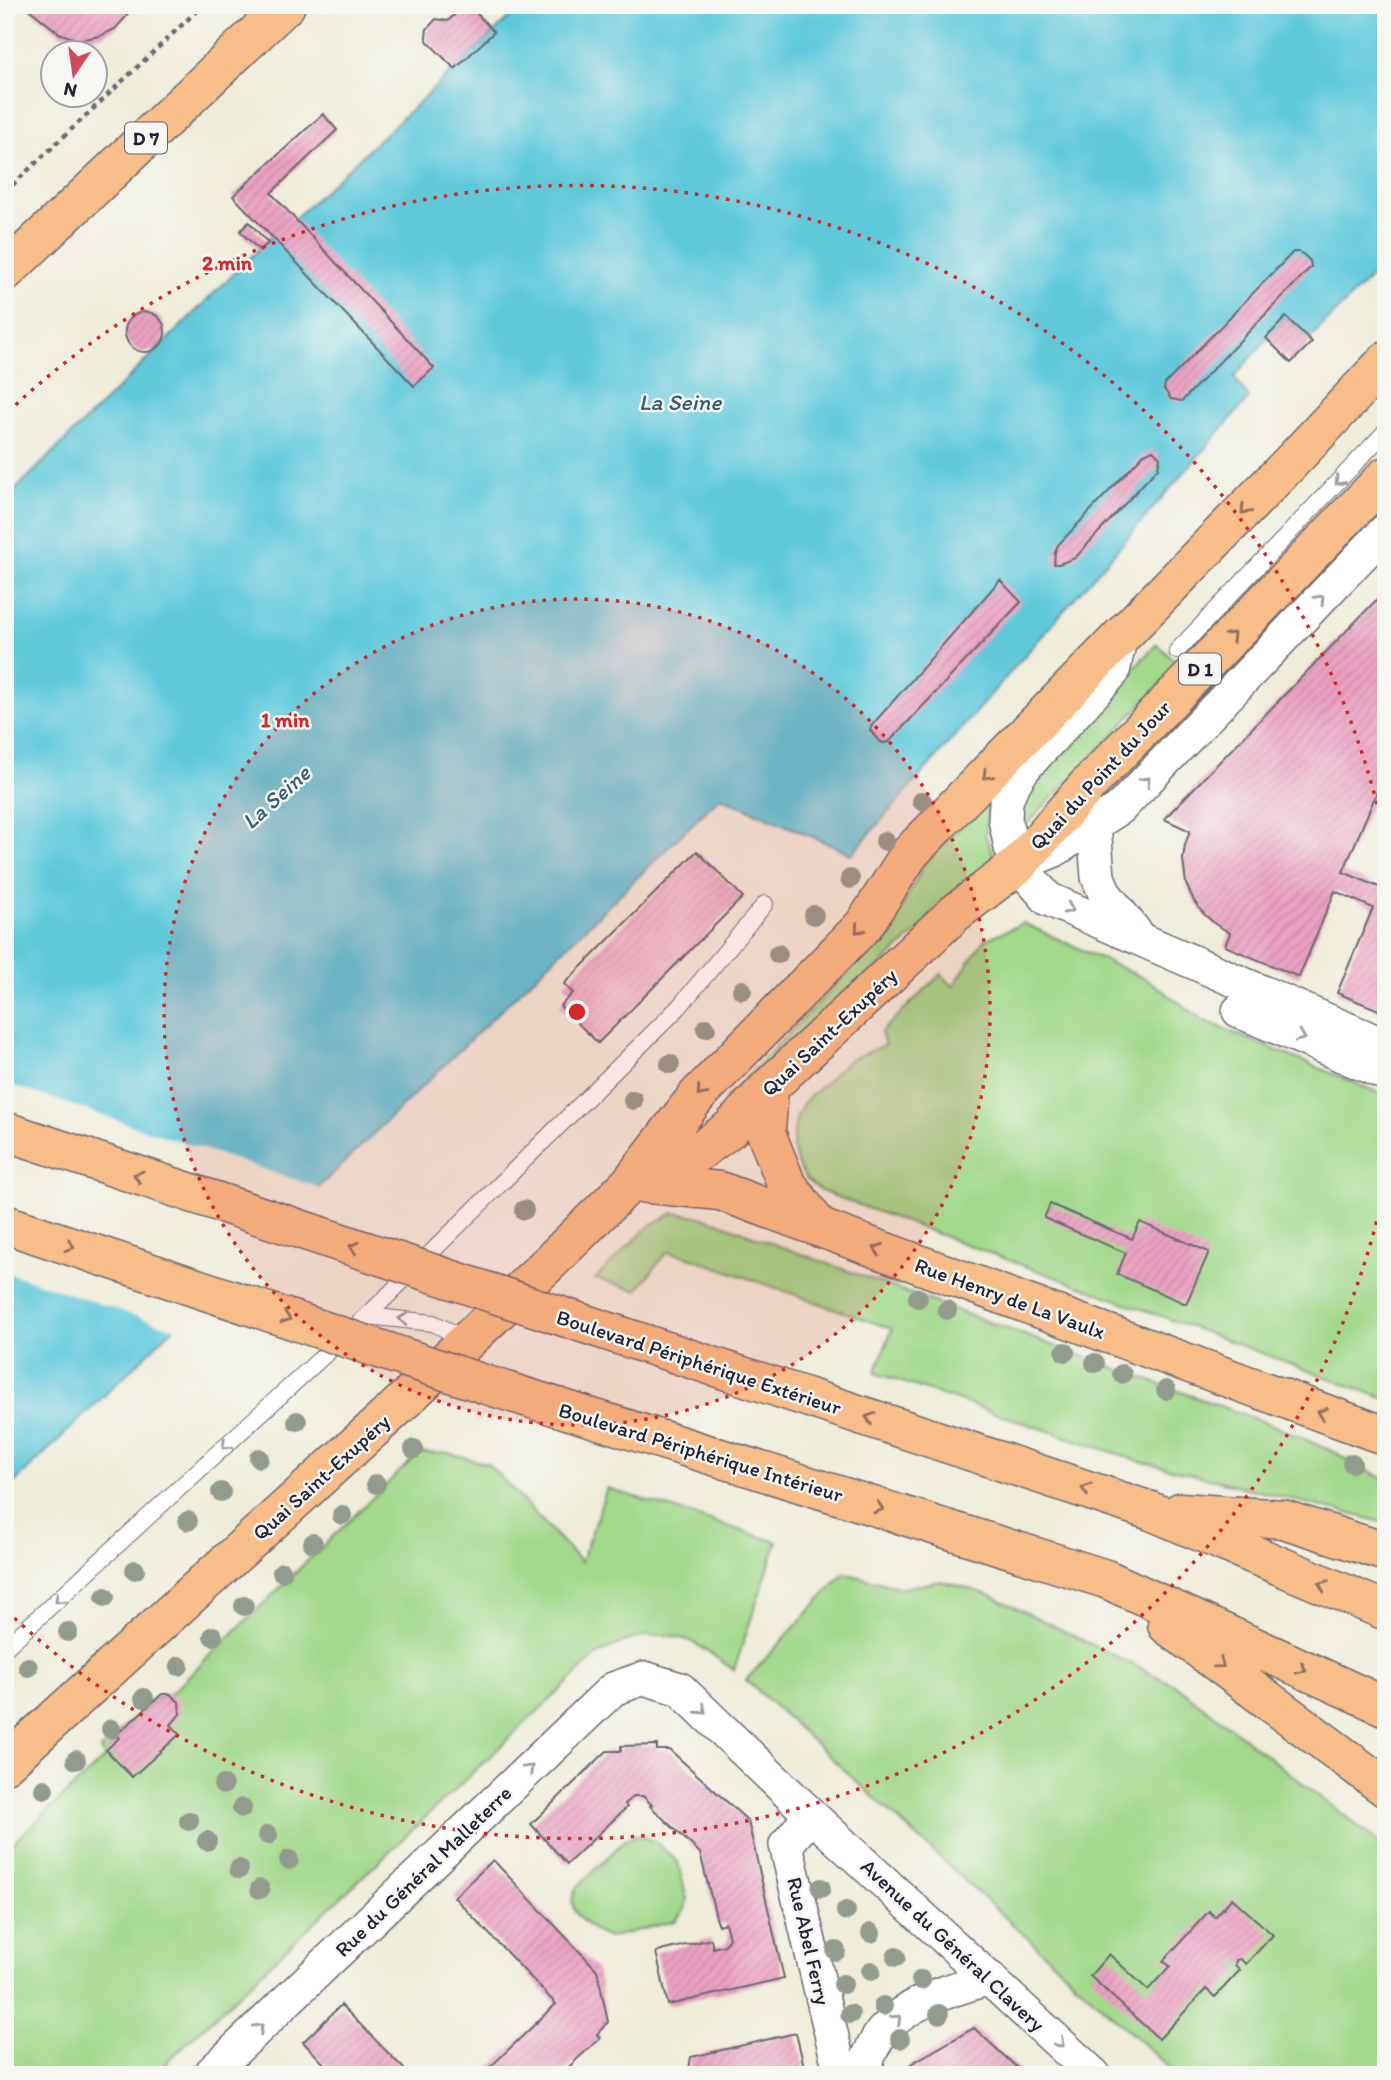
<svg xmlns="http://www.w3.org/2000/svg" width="1391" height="2080" font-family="Itim,sans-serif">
<defs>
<pattern id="building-hatch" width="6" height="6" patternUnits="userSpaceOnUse" patternTransform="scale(1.75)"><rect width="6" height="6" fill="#eba1c1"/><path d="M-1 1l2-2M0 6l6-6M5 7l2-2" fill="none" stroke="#c98aa7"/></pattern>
</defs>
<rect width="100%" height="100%" fill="#f6f6f2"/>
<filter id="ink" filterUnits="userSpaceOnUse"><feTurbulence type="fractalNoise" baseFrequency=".0143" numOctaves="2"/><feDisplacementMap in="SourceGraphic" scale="14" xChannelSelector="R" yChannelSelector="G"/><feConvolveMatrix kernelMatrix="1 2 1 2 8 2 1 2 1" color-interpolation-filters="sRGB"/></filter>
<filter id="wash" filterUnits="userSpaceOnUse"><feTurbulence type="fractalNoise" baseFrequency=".00686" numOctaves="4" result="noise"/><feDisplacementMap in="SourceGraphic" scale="28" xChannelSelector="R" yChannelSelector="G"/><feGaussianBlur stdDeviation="1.57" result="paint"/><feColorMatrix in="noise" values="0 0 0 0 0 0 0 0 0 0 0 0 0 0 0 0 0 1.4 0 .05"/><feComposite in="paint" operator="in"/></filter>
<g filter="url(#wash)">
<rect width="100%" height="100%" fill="#efecd9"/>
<!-- grass -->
<path fill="#a1d889" stroke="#627d62" stroke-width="2" d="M1386 496V512L1135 772 1130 766Z
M1157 644 1179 665 1025 826 1020 816 1027 782 1037 769Z
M986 800 988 806 985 835 996 860 726 1106 724 1104 726 1098 874 945 899 914 923 866Z
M1023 923 1148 980 1203 1020 1386 1096V1399L821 1191 806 1179 797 1163 793 1148 794 1131 797 1116 804 1102 849 1060 885 1045 881 1032 941 974 953 986 984 940Z
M673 1213C704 1214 731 1227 760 1239L1272 1425 1334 1452 1386 1480V1523L1139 1461 875 1373 892 1329 686 1256 667 1252 637 1290 595 1279 649 1226Z
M419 1453H448L488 1464 581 1562 607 1488 777 1542 734 1670C720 1661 706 1649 692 1642 658 1627 626 1638 596 1656L153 2075H5V1850L105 1758 100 1750 156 1697 162 1694H170Z
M844 1573 902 1588 942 1581 990 1595 1177 1686 1386 1848V2075H1177L746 1680Z
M635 1835 644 1837 656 1842 678 1862 687 1900 685 1909 675 1921 608 1938C596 1933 576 1919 573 1906 571 1900 574 1893 576 1888L625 1840Z"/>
<!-- water -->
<path fill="#5fc9da" stroke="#40768a" stroke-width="2" d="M523 5H1386V262L1309 339 1286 317 1234 377 1249 398 852 854 720 797 5 1492V500L272 236 294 219Z"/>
<!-- pier -->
<path fill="#efecd9" d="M5 1083 323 1189 178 1330 5 1272Z"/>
<g id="blocks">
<!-- building -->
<path fill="url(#building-hatch)" d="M24 5H132L126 17 115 29 100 36 78 40 59 33Z
M465 5H469L494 32 455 69 428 42 426 37 427 29 436 19 448 21Z
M323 114 337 130 271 193 434 368 414 386 233 196Z
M249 222 268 243 260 251 240 231Z
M1293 252H1299L1304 255 1310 261 1311 267 1182 401 1171 399 1164 389 1165 384Z
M125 332a20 20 0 1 1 40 0a20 20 0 1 1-40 0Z
M1286 317 1312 342 1291 363 1266 338Z
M1153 450 1160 457 1158 468 1075 558 1059 564H1054L1055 552 1058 545 1144 454Z
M1000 580 1021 602 889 742 883 743 878 740 870 730 872 725Z
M1386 590V771L1343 872 1386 890V1013L1337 993 1373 908 1335 891 1299 977 1225 946 1230 933 1215 924 1203 913 1194 901 1186 884 1183 859 1185 845 1190 831 1164 819Z
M697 851 743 897 598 1043 560 1006 573 993 564 984Z
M1050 1204 1132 1239 1140 1222 1209 1252 1186 1304 1117 1274 1126 1253 1044 1218Z
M162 1694H170L179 1702 180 1714 171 1725 180 1734 132 1777 106 1750 119 1738 116 1735Z
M657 1745V1750H670L748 1821 784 1978 668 2005 656 1952 711 1939 713 1948 725 1945 729 1938 725 1923 718 1925 700 1853 650 1806 652 1805 643 1796H634L625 1804 627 1807 567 1864 531 1824 607 1751H621V1746Z
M493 1860 597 1970 608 2022 597 2034 600 2038 560 2075H482L556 2004 454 1897Z
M1232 1898 1273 1935 1246 1964 1240 1959 1236 1960 1235 1965 1240 1970 1215 1997 1206 1989 1159 2039 1090 1976 1109 1954 1148 1990 1170 1966 1163 1961 1209 1911 1215 1917Z
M341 2005 410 2075H335L303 2042Z
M974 2028 1025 2075H912L909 2065Z
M796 2033 806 2075H688L691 2057Z"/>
</g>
</g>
<g filter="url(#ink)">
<use href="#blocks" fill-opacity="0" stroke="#6a6972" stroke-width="2"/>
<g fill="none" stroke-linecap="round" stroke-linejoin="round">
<defs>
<path id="lane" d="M1177 651 1386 431
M367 1316 679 1007 765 904
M5 1648 367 1316 433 1323 467 1340"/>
<path id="street" d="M1120 639 1113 672 1024 768 1011 788 1006 802 1005 819 1011 848 1018 865 1048 899 1386 1046
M1094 825 1098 877 1105 894 1140 938
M1021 864 1055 850 1120 808 1386 530
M1239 1011 1386 1074
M811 1815 786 1845 841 2075
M209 2075 613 1689 644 1678 680 1689 811 1815 1094 2075
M860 2075C867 2061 873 2043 883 2031 911 2000 951 1990 990 1978"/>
<path id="primary" d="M5 272 286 5
M769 1087 766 1133 786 1183 820 1228
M632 1182 690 1158 730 1129 769 1087 954 914 1018 865 1086 787 1386 476
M639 1183 720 1191 1386 1436
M5 1764 393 1411 549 1263 630 1183 697 1096 864 925 910 853 1292 461 1386 361"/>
<path id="highway" d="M558 1315 1151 1511 1386 1611
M487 1385 1106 1579 1386 1707
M1180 1512 1283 1519 1386 1552
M1167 1625 1386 1788"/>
</defs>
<!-- lane casing -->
<use href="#lane" stroke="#6a6972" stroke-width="18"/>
<!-- street casing -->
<use href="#street" stroke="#6a6972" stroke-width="36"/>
<!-- primary casing -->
<use href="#primary" stroke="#6a6972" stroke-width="41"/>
<!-- highway casing -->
<use href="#highway" stroke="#6a6972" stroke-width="41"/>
<!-- path -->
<path stroke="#6a6972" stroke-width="4.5" stroke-dasharray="5 5" stroke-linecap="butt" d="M5 192 203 5"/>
<!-- lane -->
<use href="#lane" stroke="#fff" stroke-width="16"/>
<!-- street -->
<use href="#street" stroke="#fff" stroke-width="33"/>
<!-- primary -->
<use href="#primary" stroke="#f8bd88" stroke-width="38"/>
<!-- highway -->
<use href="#highway" stroke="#f8bd88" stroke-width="38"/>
<defs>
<path id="highway-bridge" d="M5 1131 558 1315
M5 1224 487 1385"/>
</defs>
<!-- highway-bridge casing -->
<use href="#highway-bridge" stroke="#6a6972" stroke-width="41" stroke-linecap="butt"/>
<!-- highway-bridge -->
<use href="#highway-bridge" stroke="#f8bd88" stroke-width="38"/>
</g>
<!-- trees -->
<g fill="#939b8f">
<circle cx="922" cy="801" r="10"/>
<circle cx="885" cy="841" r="10"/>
<circle cx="850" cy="879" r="10"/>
<circle cx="814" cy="915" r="10"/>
<circle cx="778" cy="954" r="10"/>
<circle cx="742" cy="990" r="10"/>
<circle cx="706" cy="1028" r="10"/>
<circle cx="670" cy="1064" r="10"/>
<circle cx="633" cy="1100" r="10"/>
<circle cx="524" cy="1210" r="10"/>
<circle cx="918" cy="1298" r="10"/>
<circle cx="947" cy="1310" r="10"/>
<circle cx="1065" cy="1352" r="10"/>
<circle cx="1095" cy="1363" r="10"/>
<circle cx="1122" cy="1374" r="10"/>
<circle cx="1166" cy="1390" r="10"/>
<circle cx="297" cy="1421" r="10"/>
<circle cx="414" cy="1449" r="10"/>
<circle cx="259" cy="1458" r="10"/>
<circle cx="1352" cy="1463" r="10"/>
<circle cx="376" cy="1484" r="10"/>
<circle cx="221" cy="1492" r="10"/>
<circle cx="342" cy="1515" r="10"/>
<circle cx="188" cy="1521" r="10"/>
<circle cx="313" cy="1543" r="10"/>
<circle cx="135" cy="1570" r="10"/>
<circle cx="282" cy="1572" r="10"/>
<circle cx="105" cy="1597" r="10"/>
<circle cx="244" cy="1606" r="10"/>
<circle cx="68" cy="1632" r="10"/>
<circle cx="213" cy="1636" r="10"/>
<circle cx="179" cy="1666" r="10"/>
<circle cx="28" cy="1667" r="10"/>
<circle cx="144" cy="1698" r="10"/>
<circle cx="111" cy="1729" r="10"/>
<circle cx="76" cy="1760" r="10"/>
<circle cx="223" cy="1785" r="10"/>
<circle cx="44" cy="1789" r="10"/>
<circle cx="242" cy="1808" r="10"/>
<circle cx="189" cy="1821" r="10"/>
<circle cx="268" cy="1835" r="10"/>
<circle cx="207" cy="1841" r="10"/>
<circle cx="289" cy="1860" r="10"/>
<circle cx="239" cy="1869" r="10"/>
<circle cx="821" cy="1888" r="10"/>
<circle cx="260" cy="1889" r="10"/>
<circle cx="846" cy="1911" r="10"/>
<circle cx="871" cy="1933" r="10"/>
<circle cx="836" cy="1951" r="10"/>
<circle cx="896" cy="1957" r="10"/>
<circle cx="871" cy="1971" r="10"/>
<circle cx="921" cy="1980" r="10"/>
<circle cx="843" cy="1984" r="10"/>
<circle cx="883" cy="2006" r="10"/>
<circle cx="850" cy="2014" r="10"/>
<circle cx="939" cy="2014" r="10"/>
<circle cx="900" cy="2039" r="10"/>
</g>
<!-- one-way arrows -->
<defs><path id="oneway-chevron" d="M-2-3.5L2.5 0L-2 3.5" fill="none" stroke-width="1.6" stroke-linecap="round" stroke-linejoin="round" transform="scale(1.75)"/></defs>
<g stroke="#9c9ca7">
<use href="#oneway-chevron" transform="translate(1339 481) rotate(134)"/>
<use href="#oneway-chevron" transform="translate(1320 599) rotate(-46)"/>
<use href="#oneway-chevron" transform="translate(1146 781) rotate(-46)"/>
<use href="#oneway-chevron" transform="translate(1069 909) rotate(24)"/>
<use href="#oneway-chevron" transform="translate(1301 1037) rotate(23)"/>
<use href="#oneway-chevron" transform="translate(403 1319) rotate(-174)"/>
<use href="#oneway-chevron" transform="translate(226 1445) rotate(137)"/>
<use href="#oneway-chevron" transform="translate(59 1599) rotate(137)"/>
<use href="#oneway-chevron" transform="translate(702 1710) rotate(43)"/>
<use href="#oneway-chevron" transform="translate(529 1769) rotate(-44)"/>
<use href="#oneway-chevron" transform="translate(897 2019) rotate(-42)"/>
<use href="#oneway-chevron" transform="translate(259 2028) rotate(-44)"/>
<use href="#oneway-chevron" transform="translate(1060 2043) rotate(43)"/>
</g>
<g stroke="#8d7062">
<use href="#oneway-chevron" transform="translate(1245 510) rotate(134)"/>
<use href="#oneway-chevron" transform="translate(1231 636) rotate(-46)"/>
<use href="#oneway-chevron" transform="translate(987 775) rotate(134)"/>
<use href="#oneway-chevron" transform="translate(859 929) rotate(132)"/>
<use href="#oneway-chevron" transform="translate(701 1092) rotate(131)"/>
<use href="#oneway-chevron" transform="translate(138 1176) rotate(-162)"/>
<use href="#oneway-chevron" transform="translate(70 1246) rotate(18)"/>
<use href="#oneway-chevron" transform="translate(354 1247) rotate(-162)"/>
<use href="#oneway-chevron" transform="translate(878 1249) rotate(-160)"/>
<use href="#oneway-chevron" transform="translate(286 1318) rotate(18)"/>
<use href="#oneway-chevron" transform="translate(1322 1413) rotate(-160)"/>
<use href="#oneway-chevron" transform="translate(870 1418) rotate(-162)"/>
<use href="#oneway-chevron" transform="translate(1086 1489) rotate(-162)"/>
<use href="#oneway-chevron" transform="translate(879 1508) rotate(17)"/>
<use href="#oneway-chevron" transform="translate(1323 1585) rotate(-157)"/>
<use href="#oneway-chevron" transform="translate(1220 1664) rotate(37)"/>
<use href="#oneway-chevron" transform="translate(1302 1669) rotate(25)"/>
</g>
</g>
<!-- distance rings -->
<circle cx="577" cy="1012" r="413" fill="#d62828" fill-opacity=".12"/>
<g fill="none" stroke="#d62828" stroke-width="3.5" stroke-dasharray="3.5 7">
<circle cx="577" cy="1012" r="413"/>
<path d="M1384 1191A827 827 0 0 1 8 1612M8 412A827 827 0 0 1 1384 833"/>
</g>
<g text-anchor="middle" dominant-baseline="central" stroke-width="5" stroke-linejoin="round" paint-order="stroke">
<!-- shield labels -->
<g fill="#f6f6f2" stroke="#626272" stroke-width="2">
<rect x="125" y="122.5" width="42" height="31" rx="5"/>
<rect x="1179" y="653.5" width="42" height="31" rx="5"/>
</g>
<g font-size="19" font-weight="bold" fill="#22223b">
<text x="146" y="138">D 7</text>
<text x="1200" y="669">D 1</text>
</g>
<!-- street labels -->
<g font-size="21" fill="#22223b" stroke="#f6f6f2">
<text transform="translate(1100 775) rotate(-47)">Quai du Point du Jour</text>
<text transform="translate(829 1032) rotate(-43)">Quai Saint-Exupéry</text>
<text transform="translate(1010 1298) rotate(20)">Rue Henry de La Vaulx</text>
<text transform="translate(699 1362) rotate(18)">Boulevard Périphérique Extérieur</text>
<text transform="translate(701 1452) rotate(17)">Boulevard Périphérique Intérieur</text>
<text transform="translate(321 1477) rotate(-42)">Quai Saint-Exupéry</text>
<text transform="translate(423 1871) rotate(-44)">Rue du Général Malleterre</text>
<text transform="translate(809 1941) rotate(77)">Rue Abel Ferry</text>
<text transform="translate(953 1945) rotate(43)">Avenue du Général Clavery</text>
</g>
<!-- water labels -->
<g font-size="23" font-style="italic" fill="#375c73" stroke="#f6f6f2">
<text x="680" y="402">La Seine</text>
<text transform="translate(276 797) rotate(-42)">La Seine</text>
</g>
</g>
<circle cx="577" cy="1012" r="10" fill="#d62828" stroke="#f6f6f2" stroke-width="3.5"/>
<g font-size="21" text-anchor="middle" font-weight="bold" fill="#d62828" stroke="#f6f6f2" stroke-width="5" stroke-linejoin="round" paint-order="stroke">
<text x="227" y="270">2 min</text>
<text x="285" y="727">1 min</text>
</g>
<!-- margin -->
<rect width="1391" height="2080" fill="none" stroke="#f6f6f2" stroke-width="28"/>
<!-- north arrow -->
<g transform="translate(74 74) rotate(193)"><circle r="33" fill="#f6f6f2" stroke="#a1a1a9" stroke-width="2"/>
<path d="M0-5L12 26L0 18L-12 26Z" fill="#d1495b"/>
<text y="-10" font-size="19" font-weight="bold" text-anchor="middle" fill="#22223b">N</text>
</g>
</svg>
